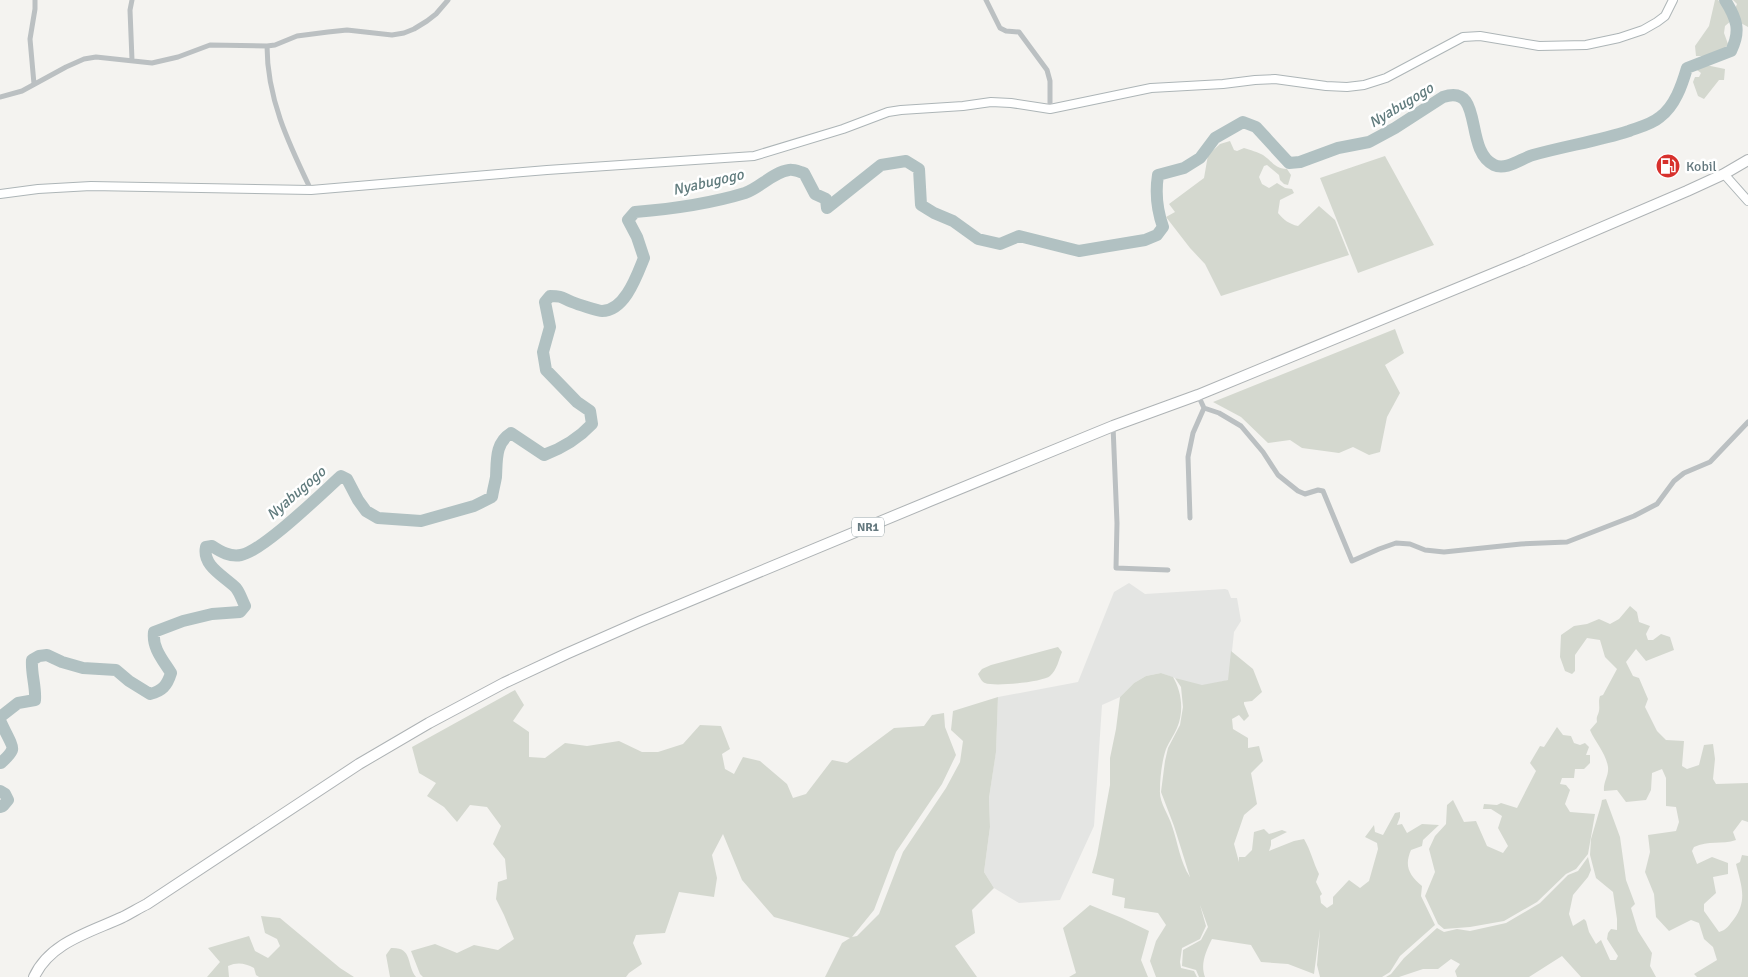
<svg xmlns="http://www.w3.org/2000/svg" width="1748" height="977" font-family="Signika,sans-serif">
<rect width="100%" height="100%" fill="#f4f3f0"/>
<!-- built -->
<path fill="#e4e5e3" d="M1129 583 1145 594 1225 589 1228 590 1231 598H1237L1241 621 1234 632 1229 680 1202 686 1186 682 1161 673 1146 676 1134 683 1120 697 1102 705 1094 826 1060 900 1019 903 994 888 984 872 990 827 989 798 996 751 998 697 1078 682 1114 592Z"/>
<!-- green -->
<path fill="#d4d8cf" d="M1715 0H1718L1726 8 1732 20 1725 26 1724 33 1728 44C1721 55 1708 56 1696 56L1695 46 1709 26Z
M1733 0H1748V27L1739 22 1735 9 1737 4Z
M1701 64 1725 69 1724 80H1719L1704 99 1698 96 1693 82 1695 77H1699L1701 73 1697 70Z
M1230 141 1234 150 1237 151 1244 148C1250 150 1258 152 1263 155 1272 161 1275 169 1287 169L1291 175 1288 185 1284 184 1280 180 1279 175 1267 165 1264 166 1259 177 1262 184 1269 188 1277 183 1285 188 1292 189 1294 193 1280 200 1278 213C1284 220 1289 224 1298 226L1319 206 1335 220 1349 255 1221 296 1205 264 1190 248 1166 217 1175 212 1169 204 1204 178 1208 155 1220 144Z
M1385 156 1434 245 1358 273 1320 178Z
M1395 329 1404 353 1385 365 1400 393 1387 417 1380 452 1369 455 1353 447 1339 453 1302 448 1290 440 1268 443 1241 417 1213 402Z
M1630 606 1637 612 1639 622 1650 626 1646 634 1648 640H1653L1661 634 1670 637 1674 650 1646 661 1636 649 1626 662 1633 676 1639 678 1648 699 1645 707 1657 731 1666 740 1684 741 1682 766 1687 769 1699 765 1704 745 1713 744 1715 759 1713 779 1716 784 1748 783V822L1742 820 1733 832 1736 840C1722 845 1708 840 1694 847L1692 851 1697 864 1712 857 1728 863V874L1713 877 1716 893 1704 904V911L1719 932C1727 930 1729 925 1734 919 1748 900 1741 885 1736 864L1740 862 1742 855 1748 856V977H1697L1694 974 1717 960 1713 947 1704 939 1699 923 1691 920 1669 931 1656 917 1654 894 1645 872 1650 852 1648 835 1676 831 1679 822 1676 807 1666 806V778L1662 769 1652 773 1651 790 1646 800 1626 802 1617 790 1604 791C1603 782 1609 776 1608 767 1606 753 1595 742 1590 730L1597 722C1596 716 1598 716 1599 711 1600 706 1598 702 1600 696L1603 695 1617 669 1605 657 1600 640 1587 638 1575 655V671L1572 674 1565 671 1560 657 1561 635 1574 626 1587 624 1599 619 1610 624 1619 619Z
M1058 647 1062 652C1059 659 1057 670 1050 676 1043 682 994 687 985 683 982 682 980 678 978 674L982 669 991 665Z
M1231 651 1253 669 1262 692 1252 701 1244 702V704L1249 716 1244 721 1239 715 1232 719 1233 729 1248 738V748L1259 746 1263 761 1251 773 1257 804 1244 815 1234 844 1239 862V857H1245L1252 850 1254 832 1264 829 1269 834 1282 830 1287 832 1271 840V845L1269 851 1294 841 1304 839C1311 851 1313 862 1319 874L1316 882 1322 894 1320 896 1321 903 1327 908 1333 904V897L1349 880 1360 888 1369 881 1378 849 1377 843 1365 837 1374 825 1375 832 1383 835 1395 813 1400 812V817L1397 825 1402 824 1407 833 1422 824 1439 825 1423 840 1422 846 1411 850C1404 866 1409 875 1422 886L1421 896 1435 925 1400 956 1390 972 1382 977H1320L1317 965 1320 929 1314 974 1288 964 1261 962 1251 945 1212 939C1206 951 1200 964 1205 977H1199L1196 970 1182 966 1183 950 1201 940 1208 927 1200 905 1206 926 1200 939 1182 948 1180 962 1181 968 1194 971 1197 977H1156L1150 961 1156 941 1166 925 1158 913 1124 908 1125 898 1112 895 1114 879 1092 873 1097 855 1110 785V758L1116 729 1120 697 1134 683 1146 676 1161 673 1173 677C1182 692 1184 712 1177 728 1174 735 1169 742 1166 749 1162 761 1160 777 1160 790 1159 803 1169 815 1172 826 1178 843 1180 862 1190 877L1174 826 1161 792 1165 761 1168 748 1180 725 1183 707 1181 687 1175 678 1202 685 1228 680Z
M515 690 524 705 513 721 529 732V757L545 758 565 743 587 746 619 741 642 752H658L683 744 700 725 721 726 730 749 722 754 725 769 734 774 743 757 760 761 787 784 793 798 806 794 832 760 847 763 894 728 924 726 932 715 944 713 945 727 956 755 942 784 896 852 874 910 852 937 857 936 879 914 903 852 946 788 960 762 963 741 951 730 953 711 998 697 996 752 989 798 990 827 984 872 994 888 972 910 975 933 955 946 977 977H825L842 943 850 938 774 917 742 880 723 834 712 855 717 878 714 897 679 892 665 933 636 935 633 943 642 964 629 973 626 977H423L420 974 411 951 435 944 457 953 474 945 498 950 514 939 504 915 496 899 498 882 507 879 505 859 493 844 501 826 487 807 470 805 457 822 444 807 427 796 436 783 419 773 412 747Z
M1557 727 1563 735 1571 736 1574 743 1580 745 1585 743 1589 747 1586 755H1590V763L1584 769H1575L1574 778H1562L1560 784 1566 785 1570 790 1565 804 1570 812 1595 814 1588 854 1576 869 1566 874 1537 902 1504 921 1470 927 1444 929 1438 924 1425 896 1435 872 1429 849 1435 836 1446 824 1447 805 1453 800 1464 822 1476 821 1487 846 1503 853 1508 846 1498 828 1502 816 1491 809H1483L1484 804 1497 805 1501 803 1517 808 1536 771 1530 763 1540 746 1544 747Z
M1606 799 1620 837 1626 880 1635 904 1631 908 1638 931 1652 953 1650 966 1656 977H1581L1562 956 1529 977H1457L1455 971 1460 964 1451 959 1438 969H1423L1399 977H1386L1391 974 1404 958 1437 928 1444 932 1457 929 1470 931 1506 923 1540 903 1568 875 1578 871 1588 857 1591 870 1588 877 1573 895 1569 914 1573 926 1584 919 1586 921 1589 932 1596 944 1601 940 1610 960H1616L1618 956 1607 939 1608 933 1611 929 1617 930V919L1613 892 1596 878 1590 855 1591 839 1601 805 1602 800Z
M1090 905 1122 918 1149 931 1141 960 1148 977H1069L1076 973 1063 928Z
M261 916 280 918 340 968 354 977H259L256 975 254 968C245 963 237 962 228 966L229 977H207L220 962 208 948 249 936 255 951 268 958 280 946 277 939 265 933Z
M391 948C413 947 406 964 416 977H390L386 955Z"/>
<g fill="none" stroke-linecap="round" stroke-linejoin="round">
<!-- river -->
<path stroke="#b1c1c2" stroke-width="12" d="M0 717 18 703 35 700C36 686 31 674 32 660L39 656 47 655 62 662 83 668 116 670 129 681 150 694C162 691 167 686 171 673 163 660 152 648 154 632L183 621 212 614 240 612 245 606C242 600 240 593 236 588 224 576 202 566 206 547L212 546C221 552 230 557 241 555 263 551 322 493 341 476L347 479 358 500 366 511 378 518 421 521 474 506 492 497C493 490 495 483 496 477 497 460 495 443 511 433L544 455C563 448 578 439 592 424L590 411 577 402 546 370 543 352 550 327 545 302 550 296C563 296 562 298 572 302 577 304 598 311 602 311 625 311 637 275 644 258L637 237 628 220 635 212C672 209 709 204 745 193 760 188 773 172 789 170 793 169 800 172 804 173L815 194 826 199 827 208 881 165 906 161 919 169 921 205 934 213 953 221 978 239 1000 244 1019 236 1079 251 1145 240 1157 235 1163 227C1157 210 1155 194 1158 175L1184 168 1200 158 1215 138 1243 122 1256 127 1289 163 1300 162 1338 148 1369 142 1395 128 1443 97C1485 83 1463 150 1494 165 1506 171 1522 158 1533 155 1565 146 1598 141 1629 131 1640 127 1652 124 1660 117 1675 106 1682 85 1687 68L1731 51C1741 31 1737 19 1725 0
M0 720C2 727 14 745 12 750 10 755 5 759 1 763H0
M0 791 5 794 8 800 3 806 0 807"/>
<defs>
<path id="secondary" d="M1724 174 1748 201
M0 194 38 189 91 186 311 190 547 170 754 156 843 129 888 112 901 110 963 106 991 102 1011 103 1050 109 1151 88 1223 84 1255 80 1275 79 1326 86 1347 87 1364 85 1386 78 1463 37 1480 36 1539 46 1586 45 1619 38 1643 30 1657 22 1665 16 1673 0"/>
<path id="highway" d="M34 977C50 942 91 932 123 917 131 913 139 908 147 904L359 764 429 723 504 683 566 654 641 621 930 501 1113 426 1198 395 1521 262 1687 191 1724 174 1748 160"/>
</defs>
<!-- secondary casing -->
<use href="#secondary" stroke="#adb5b7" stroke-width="10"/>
<!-- highway casing -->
<use href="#highway" stroke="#aeb3b5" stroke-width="12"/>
<!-- street -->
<path stroke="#bbc0c2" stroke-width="5" d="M132 0 130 10 132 60
M986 0 1000 28 1006 31 1019 32 1047 70 1050 81V109
M267 46C267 99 289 144 311 190
M34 84 30 39 35 9V0
M0 97 22 91 66 67 84 59 96 57 152 63 178 57 210 45 267 46 275 45 297 36 328 32 347 30 392 35 404 33 414 29 427 21 436 14 448 0
M1198 395 1204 408 1219 413 1241 426 1263 452 1278 475 1298 491 1305 494 1318 490 1323 491 1352 561 1379 549 1396 543 1410 544 1425 550 1444 552 1521 544 1567 542 1634 516 1657 504 1674 481 1684 473 1710 462 1748 422
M1113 426 1117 523 1116 568 1168 570
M1190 518 1188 457 1193 433 1204 408"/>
<!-- secondary -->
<use href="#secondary" stroke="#fff" stroke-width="8"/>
<!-- highway -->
<use href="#highway" stroke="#fff" stroke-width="10"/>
</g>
<!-- icons -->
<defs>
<symbol id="fuel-disc" viewBox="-11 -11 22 22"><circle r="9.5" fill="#d7312d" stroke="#fff"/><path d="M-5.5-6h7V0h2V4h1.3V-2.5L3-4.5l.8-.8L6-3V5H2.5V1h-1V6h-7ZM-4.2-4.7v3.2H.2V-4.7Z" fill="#fff"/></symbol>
</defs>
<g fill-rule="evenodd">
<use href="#fuel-disc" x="1654" y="152" width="28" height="28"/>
</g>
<g text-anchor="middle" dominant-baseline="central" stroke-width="5" stroke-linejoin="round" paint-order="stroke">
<!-- shield labels -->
<rect fill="#fff" stroke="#93a1a5" stroke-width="1" x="852" y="517.5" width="32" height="19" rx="4"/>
<g font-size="12" font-weight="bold" fill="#65797f">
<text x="868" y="527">NR1</text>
</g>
<!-- poi labels -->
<g font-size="14" fill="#65797f" stroke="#fff" text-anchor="start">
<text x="1686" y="166">Kobil</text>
</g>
<!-- water labels -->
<g font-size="15" font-style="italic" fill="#607b7d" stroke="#fff">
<text transform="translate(1401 105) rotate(-31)">Nyabugogo</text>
<text transform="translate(708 182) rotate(-13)">Nyabugogo</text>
<text transform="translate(296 493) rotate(-41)">Nyabugogo</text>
</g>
</g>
</svg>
